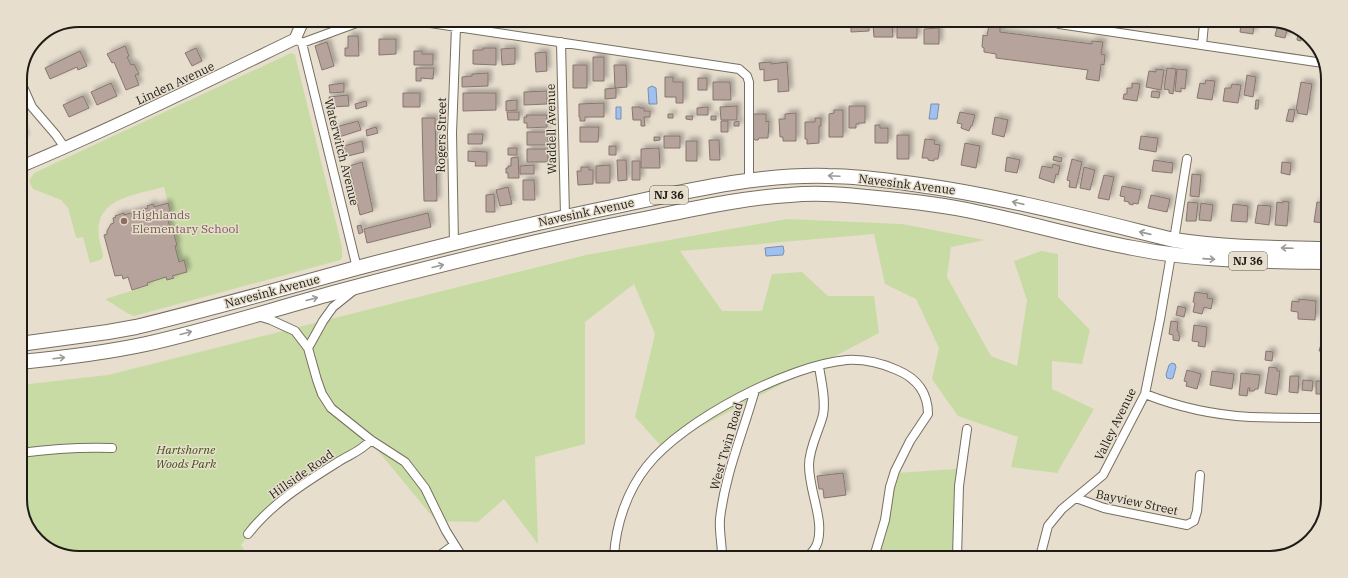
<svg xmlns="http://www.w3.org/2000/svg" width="1348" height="578" font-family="'IBM Plex Serif',serif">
<defs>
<filter id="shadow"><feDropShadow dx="3.5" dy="-3.5" stdDeviation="2" flood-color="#0004"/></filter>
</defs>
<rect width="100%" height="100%" fill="#e7dece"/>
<!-- green -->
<path fill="#c9dba5" d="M291 53 295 55 342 247V258L340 260 134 316 127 313 105 299 148 286 147 283 166 277 167 280 173 278 172 276 187 272 184 260 179 262 175 246 177 245 173 231 171 232 167 216 171 214 164 187C135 195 93 198 99 238 100 245 103 250 103 257L100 260 90 263 83 237 78 238 76 237 68 208 61 200 33 189 29 181 34 173Z
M787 219 902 224 985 240 951 247 947 277 991 356 1017 366 1027 300 1014 261 1041 251 1058 254V297L1090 330 1082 364 1052 361V389L1094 409 1057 473 1011 467 1018 437 958 416 932 379 939 348 916 299 885 284 874 234 680 251 722 311H762L772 274 802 272 828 296H874L879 333 662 447 635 417 655 334 634 284 585 322V444L535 457 538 544 504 499 478 522 436 521 374 446 276 500 241 545 247 554H57L32 535 20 503V385L108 375 586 255Z
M956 469 955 557H873L896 473Z"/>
<!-- water -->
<path fill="#a0c1ef" stroke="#7990ae" d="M652 86 656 88 657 104H649L648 88Z
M931 104H939L937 119H929Z
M616 107H621V119H616Z
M783 246 784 251 783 255 766 256 765 248Z
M1172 363 1175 364 1176 367 1173 378 1171 379 1167 378 1166 375 1169 365Z"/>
<!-- building -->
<path fill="#b6a49c" stroke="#87766f" filter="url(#shadow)" d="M95 20H108L97 25Z
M152 20H173L174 22 165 24 164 21 153 24Z
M201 20 217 21V22L204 27Z
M229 21H242V23L229 24Z
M825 23H842V26L825 25Z
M851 23H869V31L851 32Z
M889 23V26H892L893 37H874L873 24Z
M901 23 917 25V38H897V27H901Z
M1211 24H1231V26Z
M1241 24H1254L1253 34 1240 32Z
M989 25 1000 26V32L1092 44V41L1103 42 1101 54 1105 55 1104 65 1101 64 1099 81 1086 79 1088 70 996 58V54L984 52V48L982 47 983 35 987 36Z
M939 28V44H924V29Z
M1277 28 1287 30 1285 38 1275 36Z
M1298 34H1301V41L1297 40Z
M348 36H358L359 56H345V48H348Z
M379 39H396V54L379 55Z
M327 42 334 66 322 70 315 46Z
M125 46 129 56 127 57 131 65 134 64 139 74 135 75 139 85 126 90 114 62 112 63 107 54Z
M196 48 202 61 192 66 185 53Z
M483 48H496V65L473 64V50H483Z
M515 48V64L502 65 501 49Z
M80 51 87 66 78 70 77 67 50 79 45 68Z
M414 51H422V54H433V65H414Z
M546 52 547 71 536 72 535 53Z
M593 57H604V81H593Z
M771 62V64L787 62 789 91 778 92V79L764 81V69L760 70 759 63Z
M573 65H587V88H573Z
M614 65H626L627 87 615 88Z
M416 68H434L433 79 421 78V81H416Z
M1167 68 1176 69 1173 94 1169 93V90L1164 89Z
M1156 69 1164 70 1161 90 1146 87 1149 71 1156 72Z
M1177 69 1187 70 1185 89 1181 88V92L1175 91Z
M488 73V86L462 87V77L472 76V74Z
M1247 75 1256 77 1253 97 1244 95Z
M665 77H673V82H683V103H676V97H665Z
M698 78H707V90H698Z
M1206 80 1215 81 1212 100 1197 98 1200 83 1205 84Z
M713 82H730L731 100H713Z
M1301 82 1312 84 1307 115 1297 113 1298 110H1296Z
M111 83 117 96 97 105 91 92Z
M344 83V92L330 93 329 85Z
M1132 83 1140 84 1137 101 1123 99 1124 94H1127V88H1132Z
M1232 84 1241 85 1238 103 1223 101 1225 88H1231Z
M616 88V98L605 99V89Z
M547 91V104L524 105V92Z
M1152 91 1160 92 1159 98 1151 97Z
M1325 91 1328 92V110L1322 109Z
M403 93H420V107H403Z
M463 93H496V110L463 111Z
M348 95 349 106 330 107 329 97Z
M83 96 89 108 69 117 63 105Z
M517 100V110L506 111V101Z
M1256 100H1259L1258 109H1255Z
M366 101 367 106 356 109 355 104Z
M604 103V117H585V121H580V117H579V104Z
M737 106V120H721L720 107Z
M849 106H865V123H859V124H856V128H849Z
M632 107H640V108H644V111H650V117H644L645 126H641V120H633Z
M708 107V115H697V108Z
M1289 109 1295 110 1293 122 1286 121Z
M834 110H843V137H829V114L834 113Z
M507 112H519V120H508Z
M960 112 975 115 972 126H971L969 131 961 128 962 124 957 123Z
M796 113V141H783V137H780L779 119H785V114Z
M668 114H673V118H668Z
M753 114H766V122L769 121 768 138H759L758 140H755L752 137 753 131H752V123H753Z
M526 115H547V127L527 128V123H524V117H527Z
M686 116H693L692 120 686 119Z
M711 116H716V120H711Z
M995 117 1008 120 1004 137 992 134Z
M422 118H435L437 201H424Z
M815 118H821V126H819V143L807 144V139H805V122H815Z
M358 121 361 130 339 137 336 127Z
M721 121H728V132H721Z
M739 121V126H734V122Z
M20 125 25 138 20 140Z
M875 125H880V128H888V143H875Z
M376 127 378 133 367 136 366 130Z
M580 127H599L598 142H580Z
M527 132H548V145H527Z
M468 134H483L482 144H468Z
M897 135H909V159H897Z
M664 136H680V148H664Z
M1141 136 1158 138 1156 152 1139 149Z
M654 137H660V140L654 141Z
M925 139 935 140 934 144 940 145 938 159H934V161L928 160V158H922Z
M709 140H719L720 160H710Z
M362 141 364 152 344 157 342 148 344 147V146Z
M686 141H697V161H686Z
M965 143 980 146 976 168 961 165Z
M609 146H616V155H609Z
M508 148H517V155H508Z
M659 148 660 168H641V149Z
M527 149H548V162H527Z
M468 151 487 152V166H475L476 162 468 161Z
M1054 156 1062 158 1061 162 1053 160Z
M518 157 519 178H508V173H506V168H508V166H511V158Z
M1007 157 1020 160 1017 173 1005 171Z
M1072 159 1082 162 1076 188 1069 187 1070 181 1067 180Z
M617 160H626L627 180 618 181Z
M1154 160 1173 163 1172 173 1152 171Z
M632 161H640V180H632Z
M362 162 373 211 360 215 349 166Z
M1282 162 1291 163 1290 175 1281 173Z
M1053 164 1060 166 1058 175 1056 174 1054 183 1039 178 1042 166 1052 168Z
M534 165V174H520V166Z
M610 165V183H596V166Z
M581 167H589V170H593V184L578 185 577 171H581Z
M1084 167 1095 170 1090 190 1080 188Z
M1192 174 1201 175 1199 197 1190 196Z
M1104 175 1114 177 1109 200 1098 198Z
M523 180H534L535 200H523Z
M1122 186 1141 190 1138 204 1133 203V205L1129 204V202L1124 201 1125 197 1120 196Z
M508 187 512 204 500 206 496 190Z
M494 194 495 212H486V195Z
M1151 195 1170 199 1167 212 1148 208Z
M1283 201 1289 202 1287 226 1275 225 1277 202 1283 203Z
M1188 202 1198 203 1196 221H1186Z
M1317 202 1326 203 1325 211H1327L1326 223 1314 222Z
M168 203 171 215 167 216 171 232 173 231 177 245 175 246 179 262 184 260 187 272 172 276 174 278 167 280 166 277 147 283 148 285 132 290 128 277 123 279 122 275 115 276 104 235 107 234V231L111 224 114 223 113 218 116 217 115 216 124 213V215L148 208 147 206 153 204 154 207Z
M1201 203 1213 205 1211 221 1199 220Z
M1233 204 1248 206 1247 222 1231 221Z
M1258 205 1271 206 1269 225 1255 223Z
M428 213 431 227 367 243 364 229Z
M361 225 363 232 359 234 357 226Z
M1195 292 1208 294 1207 298 1213 299 1211 309 1204 307 1202 314 1193 312 1195 303 1193 302Z
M1299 299 1316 301 1315 320 1298 319V312L1291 311 1292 301 1299 302Z
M1178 306 1186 308 1184 317 1176 315Z
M1171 321 1178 322 1177 331 1179 332V336H1180L1179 341 1173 340V335L1169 334Z
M1194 325 1207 327 1205 347 1198 346 1199 342 1192 341Z
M1322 341H1325V357L1321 356V351H1319Z
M1266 351 1273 352 1272 361 1265 360Z
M1269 367 1277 368V371H1280L1277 395 1265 393Z
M1187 370 1201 374 1197 389 1186 386 1187 382 1184 381Z
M1212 371 1234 374 1232 389 1210 385Z
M1241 373 1260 375 1258 389H1255L1254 391H1249L1250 388H1248L1247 396 1239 395Z
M1290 376H1299L1298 393 1289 392Z
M1321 378H1325V394H1316V381H1321Z
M1303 380 1313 381 1312 391 1302 390Z
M843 473 846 495 824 498 823 489H819L817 476Z"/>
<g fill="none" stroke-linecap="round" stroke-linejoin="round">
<defs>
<path id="street" d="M417 21 739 69 747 76 749 82V181
M1059 24 1323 63
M297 40 302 43 362 21
M561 42 565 216
M302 43 357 268
M1202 45 1204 24
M20 80 32 107 56 135 65 148
M1174 240 1187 159
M454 244 452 133 456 27
M258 316 271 320 295 331 308 348 317 380 322 394 331 408 371 440 405 462 425 488 446 531 461 555
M308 348 323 321 333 307 353 291
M1145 394C1178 407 1215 415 1250 417 1275 418 1300 418 1325 418
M20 453C51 449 81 447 112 448
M1076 498 1104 508 1187 525 1194 521 1197 511 1200 475
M248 534C272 503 306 482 338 462 351 454 361 451 371 440
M440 555 454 545
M614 556C616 524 627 491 647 466 683 420 789 365 847 360 865 359 881 363 897 370 916 378 928 392 928 414L910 441 895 471 890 487 885 520 874 557
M722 556C722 544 719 531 720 519 725 474 743 433 755 390
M808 556C819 547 820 536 819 523 817 503 809 485 809 465 809 448 819 431 823 415 826 399 821 381 819 366
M957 557 959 486 967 429
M1040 557 1048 526 1062 509 1103 475 1145 394 1160 319 1171 255"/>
<path id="secondary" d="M20 167C113 128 204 83 295 39L303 21"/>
<path id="highway" d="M20 344 108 332 136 327C209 309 281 289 353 269 440 246 529 224 617 206 687 191 757 174 828 176 857 176 885 180 913 184 1001 196 1088 219 1174 240 1225 248 1275 248 1326 249
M20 362C62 358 104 353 146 344 209 330 271 310 333 293 434 266 536 240 639 220 689 210 739 198 790 195 819 192 848 195 877 198 910 201 944 205 976 212 1029 223 1080 238 1133 248 1197 261 1261 261 1326 262"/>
</defs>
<!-- street casing -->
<use href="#street" stroke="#776f61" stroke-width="10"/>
<!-- secondary casing -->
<use href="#secondary" stroke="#776f61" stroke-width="13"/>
<!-- highway casing -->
<use href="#highway" stroke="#776f61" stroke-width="16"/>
<!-- street -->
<use href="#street" stroke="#fff" stroke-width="8"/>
<!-- secondary -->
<use href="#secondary" stroke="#fff" stroke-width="11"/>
<!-- highway -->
<use href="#highway" stroke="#fff" stroke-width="14"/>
</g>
<!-- one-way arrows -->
<defs><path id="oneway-shaft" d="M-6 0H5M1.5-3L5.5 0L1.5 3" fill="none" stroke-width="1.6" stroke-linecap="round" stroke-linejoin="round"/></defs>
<g stroke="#9a9996">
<use href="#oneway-shaft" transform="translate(834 176) rotate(-177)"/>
<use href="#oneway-shaft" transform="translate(1018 203) rotate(-167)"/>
<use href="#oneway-shaft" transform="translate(1145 233) rotate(-167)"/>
<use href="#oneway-shaft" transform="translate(1287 248) rotate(-178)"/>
<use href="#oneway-shaft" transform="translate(1209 259) rotate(4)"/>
<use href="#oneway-shaft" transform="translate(438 266) rotate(-14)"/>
<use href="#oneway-shaft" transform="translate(312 299) rotate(-15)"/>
<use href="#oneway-shaft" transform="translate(186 333) rotate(-15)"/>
<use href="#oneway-shaft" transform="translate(59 358) rotate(-7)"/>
</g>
<!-- markers -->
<circle fill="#8d6e63" stroke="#e7dece" stroke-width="1.5" cx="124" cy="221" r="4"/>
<g text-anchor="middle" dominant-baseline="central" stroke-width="3" stroke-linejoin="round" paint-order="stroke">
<!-- shield labels -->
<g fill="#e7dece" stroke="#5b564d" stroke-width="1">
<rect x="650" y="186" width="38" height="18" rx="3"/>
<rect x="1229" y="252" width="38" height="18" rx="3"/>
</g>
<g font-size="11" font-weight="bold" fill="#1f1c16">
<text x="669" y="195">NJ 36</text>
<text x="1248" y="261">NJ 36</text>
</g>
<!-- street labels -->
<g font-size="12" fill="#1f1c16" stroke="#e7dece">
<text transform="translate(175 83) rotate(-25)">Linden Avenue</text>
<text transform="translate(551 129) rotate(-91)">Waddell Avenue</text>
<text transform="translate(441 135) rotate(-89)">Rogers Street</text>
<text transform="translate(342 152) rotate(76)">Waterwitch Avenue</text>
<text transform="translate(907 184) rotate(7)">Navesink Avenue</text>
<text transform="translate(586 212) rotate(-12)">Navesink Avenue</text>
<text transform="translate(272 291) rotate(-15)">Navesink Avenue</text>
<text transform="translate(1115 424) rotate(-64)">Valley Avenue</text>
<text transform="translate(726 446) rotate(-74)">West Twin Road</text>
<text transform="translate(301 474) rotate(-35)">Hillside Road</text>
<text transform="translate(1137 502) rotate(12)">Bayview Street</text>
</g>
<!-- education labels -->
<g font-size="12" fill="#785e54" stroke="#e7dece" text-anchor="start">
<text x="132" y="214">Highlands<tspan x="132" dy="14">Elementary School</tspan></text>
</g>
<!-- park labels -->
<g font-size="12" font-style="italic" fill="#415015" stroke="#e7dece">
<text x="186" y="449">Hartshorne<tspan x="186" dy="14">Woods Park</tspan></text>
</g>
</g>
<!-- crop -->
<path d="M0 0H1348V578H0ZM79 27H1269A52 52 0 0 1 1321 79V499A52 52 0 0 1 1269 551H79A52 52 0 0 1 27 499V79A52 52 0 0 1 79 27Z" fill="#e7dece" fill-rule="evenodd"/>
<path fill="none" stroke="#1f1c16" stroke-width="2" d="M79 27H1269A52 52 0 0 1 1321 79V499A52 52 0 0 1 1269 551H79A52 52 0 0 1 27 499V79A52 52 0 0 1 79 27Z"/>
</svg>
